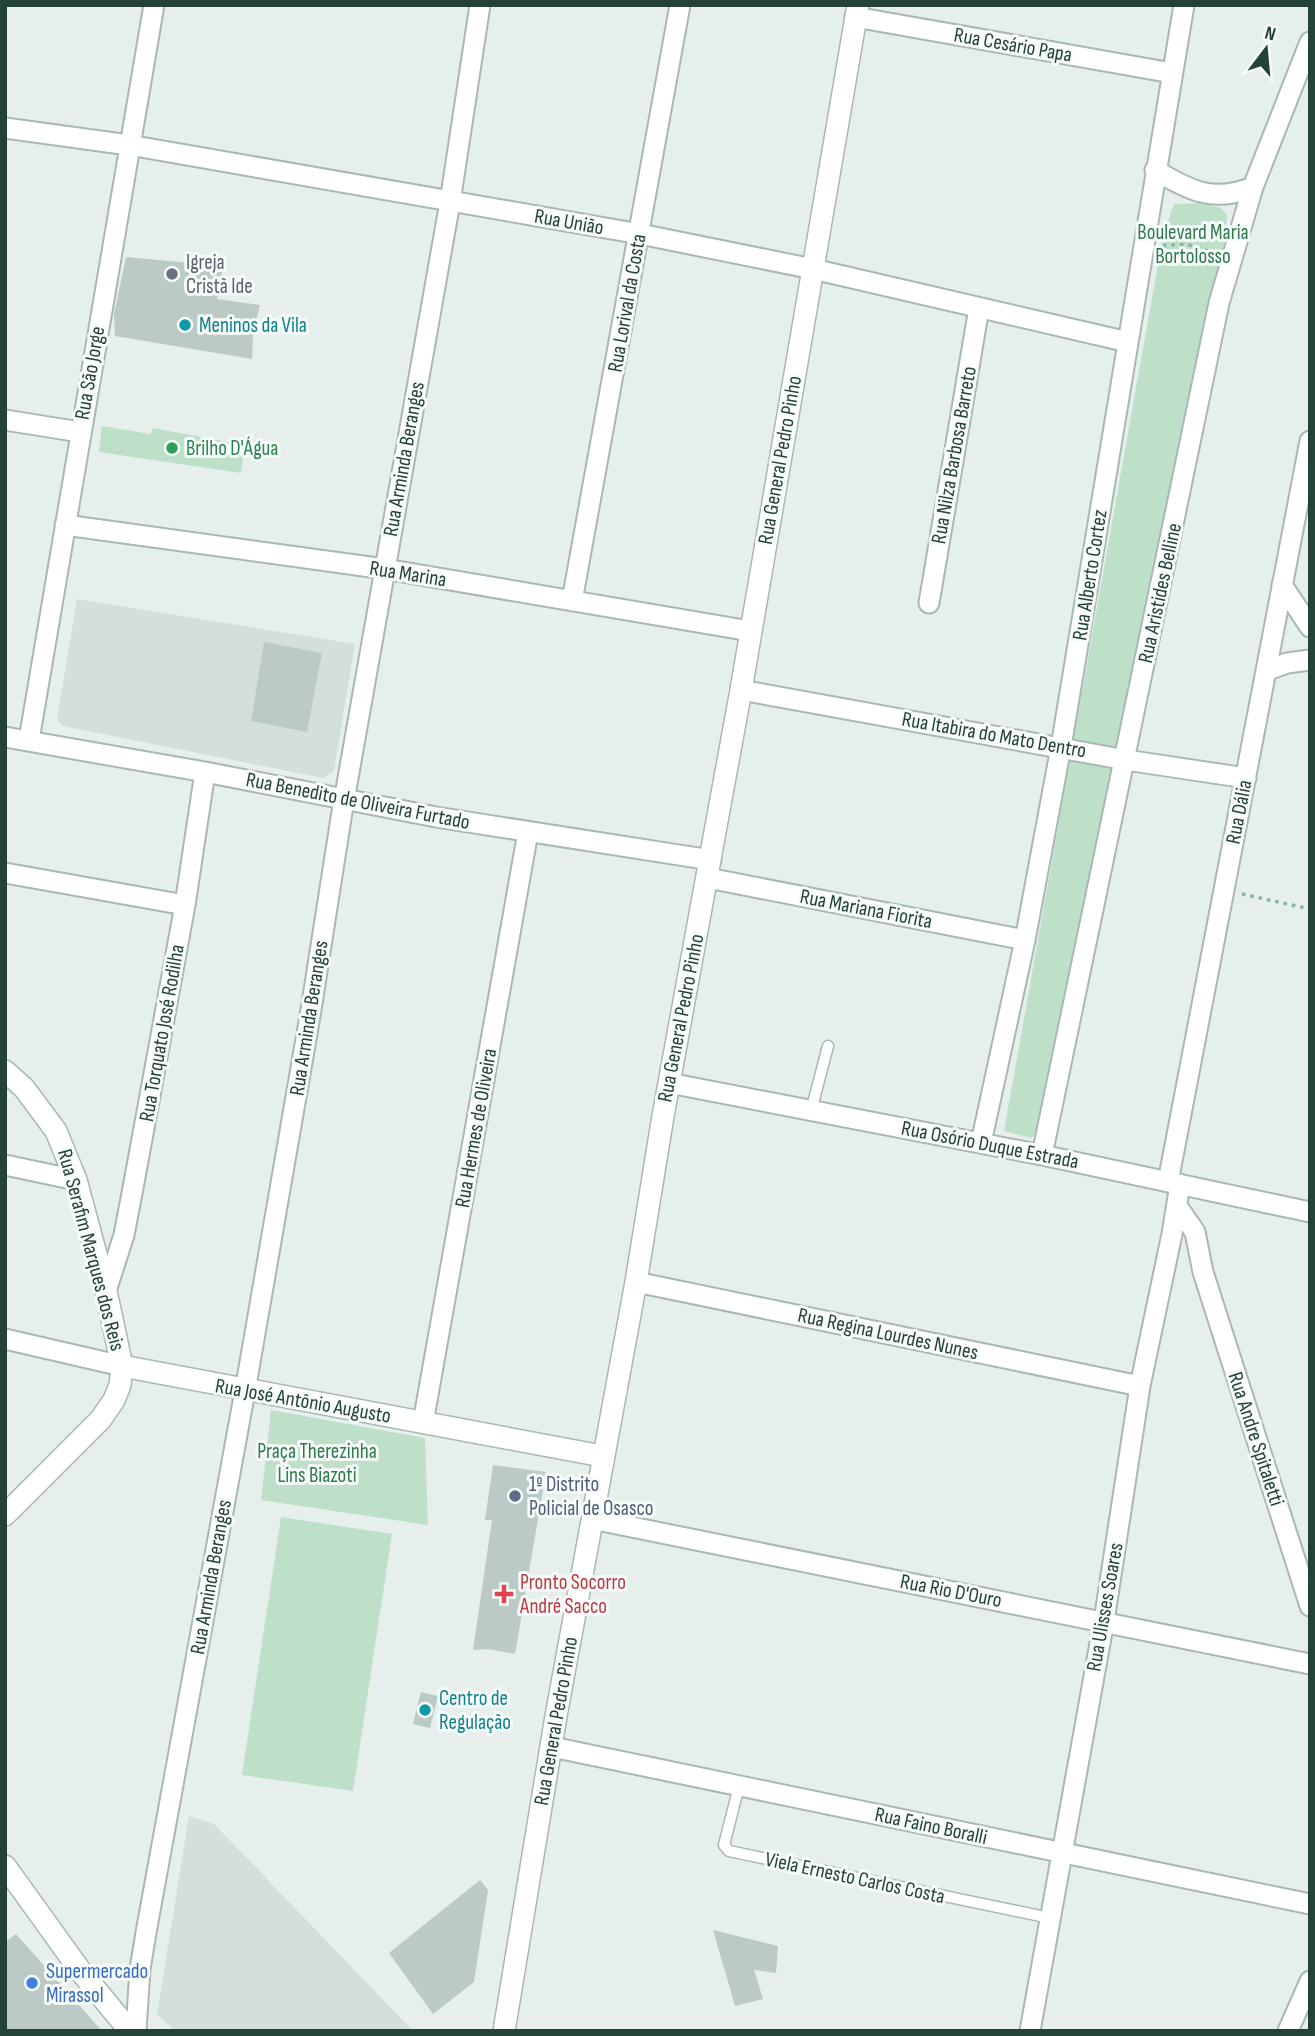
<svg xmlns="http://www.w3.org/2000/svg" width="1315" height="2036" font-family="'Sofia Sans Condensed',sans-serif">
<rect width="100%" height="100%" fill="#e6efeb"/>
<!-- built -->
<path fill="#d4dfda" d="M77 599 355 644 334 771 323 778 63 726 57 719Z
M189 1816 214 1824 413 2031H175L157 2014Z"/>
<!-- green -->
<path fill="#bfe0c8" d="M1201 203 1221 208 1227 215 1224 244 1046 1123 1031 1138 1004 1131 1163 236 1174 204Z
M102 426 150 434 153 428 245 445 241 473 99 452Z
M271 1410 425 1438 428 1525 261 1500Z
M281 1517 392 1534 353 1791 242 1775Z"/>
<!-- building -->
<path fill="#bbcac4" d="M126 257 223 266 217 299 260 305 253 332 252 359 115 336 114 314Z
M264 642 322 653 307 732 251 721Z
M493 1465 546 1472 515 1654 487 1649 473 1650 492 1520H485Z
M421 1692 438 1696 430 1728 413 1724Z
M480 1880 488 1890 474 1982 433 2014 389 1953Z
M713 1930 778 1946 776 1973 754 1970 763 1999 735 2006Z
M16 1934 102 2031H5V1942Z"/>
<g fill="none" stroke-linecap="round" stroke-linejoin="round">
<defs>
<path id="service" d="M811 1111 828 1046
M739 1786 724 1845 729 1851 1050 1918"/>
<path id="minor" d="M855 17 1172 73
M5 128 129 145 640 234 813 269 1128 342
M1155 170C1190 191 1214 203 1253 187
M5 420 80 432
M65 525 385 569 750 631
M1282 585 1310 627
M572 601 680 5
M929 603 979 308
M1268 670 1287 663 1310 660
M741 690 1126 760 1246 778
M5 737 205 772 436 817 711 860
M29 740 154 5
M5 873 185 905
M708 878 1025 940
M669 1083 1042 1155 1310 1212
M981 1143 1025 940 1061 747 1184 5
M1042 1155 1219 303 1253 187 1310 42
M5 1165 76 1180
M1168 1182 1310 441
M1177 1206 1195 1232 1203 1272 1310 1606
M636 1282 1140 1386
M106 1291 124 1235 133 1188 185 905 205 772
M5 1339 122 1366
M423 1423 528 832
M592 1519 1310 1664
M552 1747 1310 1904
M136 2031 140 1969 147 1927 245 1391 310 1016 342 812 450 202 480 5
M1030 2031 1104 1621 1140 1386 1172 1234 1180 1184
M1288 2031 1310 1981"/>
<path id="tertiary" d="M5 1071 24 1088 56 1131 76 1180 106 1291 122 1366 120 1385 114 1400 101 1419 5 1515
M122 1366 602 1456
M5 1866 82 1973 130 2031
M504 2031 556 1716 636 1282 663 1116 741 690 858 5"/>
</defs>
<!-- service casing -->
<use href="#service" stroke="#a8b8b2" stroke-width="13"/>
<!-- minor casing -->
<use href="#minor" stroke="#a8b8b2" stroke-width="23"/>
<!-- tertiary casing -->
<use href="#tertiary" stroke="#a8b8b2" stroke-width="24"/>
<!-- path -->
<path stroke="#86b3a5" stroke-width="3.5" stroke-dasharray="3.5 5" stroke-linecap="butt" d="M1163 246C1181 243 1201 244 1215 256
M1242 894 1310 909"/>
<!-- service -->
<use href="#service" stroke="#fff" stroke-width="10"/>
<!-- minor -->
<use href="#minor" stroke="#fff" stroke-width="19"/>
<!-- tertiary -->
<use href="#tertiary" stroke="#fff" stroke-width="21"/>
</g>
<!-- markers -->
<circle fill="#6b7280" stroke="#f7fbf9" stroke-width="2.5" cx="172" cy="274" r="7"/>
<g fill="#0f9aa8" stroke="#f7fbf9" stroke-width="2.5">
<circle cx="185" cy="325" r="7"/>
<circle cx="425" cy="1710" r="7"/>
</g>
<circle fill="#2e9e5b" stroke="#f7fbf9" stroke-width="2.5" cx="172" cy="448" r="7"/>
<circle fill="#5c6f8a" stroke="#f7fbf9" stroke-width="2.5" cx="515" cy="1496" r="7"/>
<path fill="#e0444e" stroke="#f7fbf9" stroke-width="2.5" d="M500.5 1583.5h7v7h7v7h-7v7h-7v-7h-7v-7h7z"/>
<circle fill="#3f7fe0" stroke="#f7fbf9" stroke-width="2.5" cx="32" cy="1983" r="7"/>
<g text-anchor="middle" dominant-baseline="central" stroke-width="6" stroke-linejoin="round" paint-order="stroke">
<!-- street labels -->
<g font-size="21" fill="#24423a" stroke="#f7fbf9">
<text transform="translate(1013 45) rotate(10)">Rua Cesário Papa</text>
<text transform="translate(569 222) rotate(10)">Rua União</text>
<text transform="translate(627 303) rotate(-80)">Rua Lorival da Costa</text>
<text transform="translate(90 373) rotate(-80)">Rua São Jorge</text>
<text transform="translate(954 455) rotate(-80)">Rua Nilza Barbosa Barreto</text>
<text transform="translate(404 459) rotate(-80)">Rua Arminda Beranges</text>
<text transform="translate(780 460) rotate(-80)">Rua General Pedro Pinho</text>
<text transform="translate(408 574) rotate(9)">Rua Marina</text>
<text transform="translate(1090 575) rotate(-81)">Rua Alberto Cortez</text>
<text transform="translate(1160 593) rotate(-78)">Rua Aristides Belline</text>
<text transform="translate(994 735) rotate(10)">Rua Itabira do Mato Dentro</text>
<text transform="translate(358 801) rotate(11)">Rua Benedito de Oliveira Furtado</text>
<text transform="translate(1239 812) rotate(-79)">Rua Dália</text>
<text transform="translate(866 909) rotate(11)">Rua Mariana Fiorita</text>
<text transform="translate(309 1018) rotate(-81)">Rua Arminda Beranges</text>
<text transform="translate(681 1018) rotate(-79)">Rua General Pedro Pinho</text>
<text transform="translate(162 1033) rotate(-80)">Rua Torquato José Rodilha</text>
<text transform="translate(476 1128) rotate(-80)">Rua Hermes de Oliveira</text>
<text transform="translate(990 1145) rotate(11)">Rua Osório Duque Estrada</text>
<text transform="translate(91 1250) rotate(75)">Rua Serafim Marques dos Reis</text>
<text transform="translate(888 1334) rotate(12)">Rua Regina Lourdes Nunes</text>
<text transform="translate(303 1401) rotate(10)">Rua José Antônio Augusto</text>
<text transform="translate(1256 1439) rotate(72)">Rua Andre Spitaletti</text>
<text transform="translate(211 1577) rotate(-80)">Rua Arminda Beranges</text>
<text transform="translate(951 1591) rotate(11)">Rua Rio D'Ouro</text>
<text transform="translate(1105 1607) rotate(-80)">Rua Ulisses Soares</text>
<text transform="translate(556 1721) rotate(-80)">Rua General Pedro Pinho</text>
<text transform="translate(931 1826) rotate(12)">Rua Faino Boralli</text>
<text transform="translate(855 1878) rotate(12)">Viela Ernesto Carlos Costa</text>
</g>
<!-- park labels -->
<g font-size="21" fill="#2d7a4b" stroke="#f7fbf9">
<text x="1193" y="232">Boulevard Maria<tspan x="1193" dy="24">Bortolosso</tspan></text>
<text x="317" y="1451">Praça Therezinha<tspan x="317" dy="24">Lins Biazoti</tspan></text>
</g>
<!-- worship labels -->
<g font-size="21" fill="#5b616d" stroke="#f7fbf9" text-anchor="start">
<text x="186" y="262">Igreja<tspan x="186" dy="24">Cristã Ide</tspan></text>
</g>
<!-- culture labels -->
<g font-size="21" fill="#0d838f" stroke="#f7fbf9" text-anchor="start">
<text x="199" y="325">Meninos da Vila</text>
<text x="439" y="1698">Centro de<tspan x="439" dy="24">Regulação</tspan></text>
</g>
<!-- leisure labels -->
<g font-size="21" fill="#27864d" stroke="#f7fbf9" text-anchor="start">
<text x="186" y="448">Brilho D'Água</text>
</g>
<!-- service labels -->
<g font-size="21" fill="#4e5e75" stroke="#f7fbf9" text-anchor="start">
<text x="529" y="1484">1º Distrito<tspan x="529" dy="24">Policial de Osasco</tspan></text>
</g>
<!-- health labels -->
<g font-size="21" fill="#be3a42" stroke="#f7fbf9" text-anchor="start">
<text x="520" y="1582">Pronto Socorro<tspan x="520" dy="24">André Sacco</tspan></text>
</g>
<!-- shop labels -->
<g font-size="21" fill="#366cbe" stroke="#f7fbf9" text-anchor="start">
<text x="46" y="1971">Supermercado<tspan x="46" dy="24">Mirassol</tspan></text>
</g>
</g>
<!-- border -->
<rect width="1315" height="2036" fill="none" stroke="#24423a" stroke-width="14"/>
<!-- north arrow -->
<g transform="translate(1266 49) rotate(16)" stroke="#f7fbf9" stroke-width="5" paint-order="stroke">
<path d="M0-5L12 26L0 18L-12 26Z" fill="#24423a"/>
<text y="-10" font-size="19" font-weight="bold" text-anchor="middle" fill="#24423a">N</text>
</g>
</svg>
